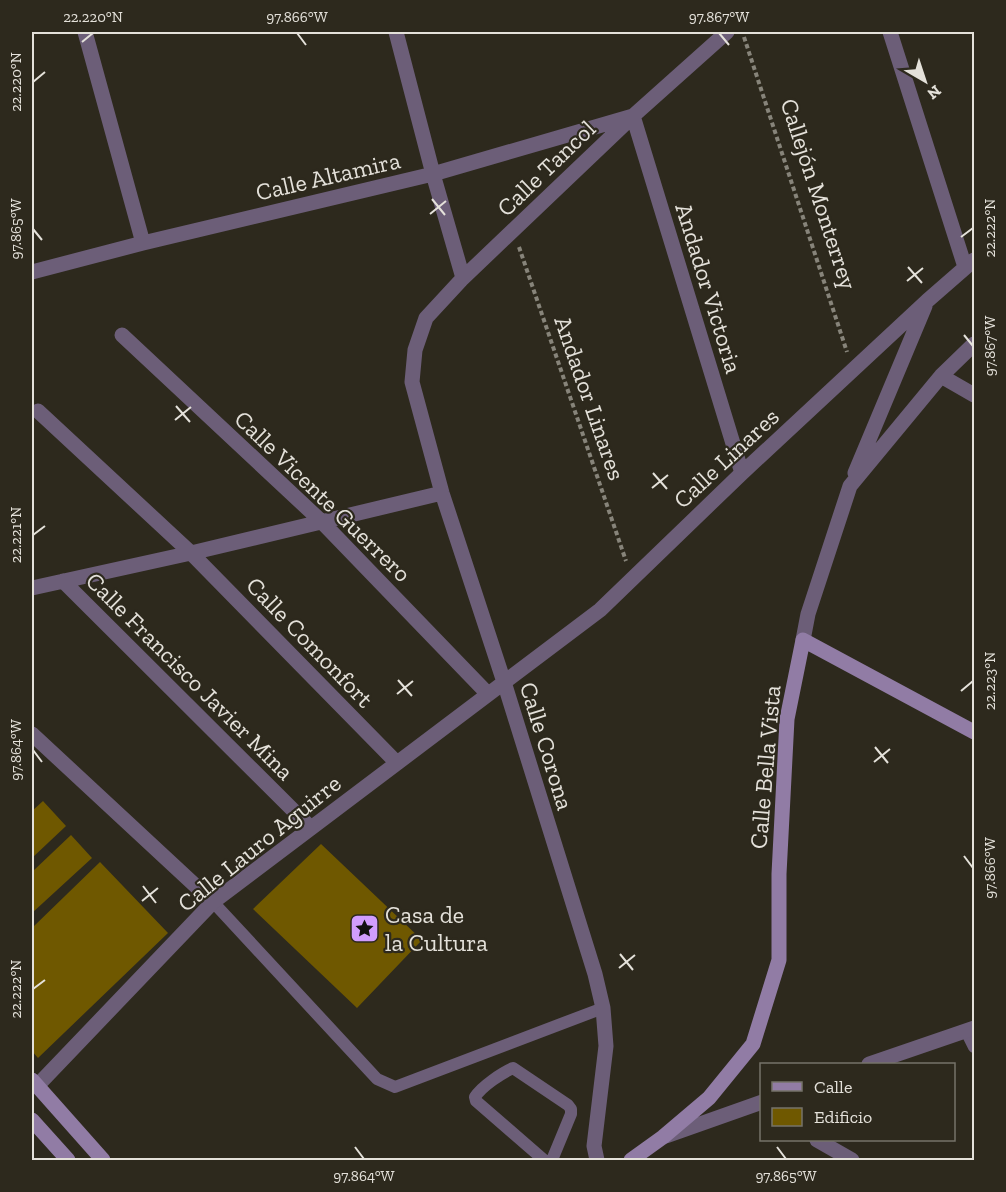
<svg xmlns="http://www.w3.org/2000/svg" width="1006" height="1192" font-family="'Zilla Slab',serif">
<rect width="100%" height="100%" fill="#2d291d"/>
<!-- building -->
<path fill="#6f5800" d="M43 801 66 826 32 858V811Z
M71 835 92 858 32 913V872Z
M321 844 422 940 357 1008 253 909Z
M100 862 168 933 38 1058 32 1051V928Z"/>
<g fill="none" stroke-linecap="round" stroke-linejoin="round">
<!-- path -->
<path stroke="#87847a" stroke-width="4" stroke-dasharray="4.5 3" stroke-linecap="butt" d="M744 37 847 352
M519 247 626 561"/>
<!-- lane -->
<path stroke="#6c5e78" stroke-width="12" d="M213 902 377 1079 395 1087 603 1008
M966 1031 974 1047
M544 1160 476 1101 475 1097C482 1086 502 1073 513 1068L568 1105 571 1109V1114L552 1160"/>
<!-- street -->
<path stroke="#6c5e78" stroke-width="15" d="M85 32 143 243
M396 32 433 174 463 278
M890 32 965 267
M32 272 143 243 433 174 633 116 742 473
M122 335 321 521 488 694
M941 376 974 395
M38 411 191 553 397 763
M855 473 925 306
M63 581 311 828
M32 588 191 553 442 493
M803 640 808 614 850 486 941 376 974 344
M32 734 213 902
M869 1064 974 1028
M37 1086 213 902 600 610 742 473 927 301 974 260
M666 1136 762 1102
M817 1140 852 1160
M597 1160 594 1146 606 1046 603 1008 595 974 504 682 442 493 412 382 415 350 426 318 463 278 633 116 727 32"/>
<!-- secondary -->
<path stroke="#917ca5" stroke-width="15" d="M32 1080 103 1160
M32 1120 68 1160
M631 1160 663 1137 709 1098 753 1044 779 960V874L787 719 803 640 974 732"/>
</g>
<!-- ticks -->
<path fill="none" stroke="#e4e1da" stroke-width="2" d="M297 33 306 45M719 33 729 45M82 42 93 33M33 82 45 72M432 199 445 215M430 214 446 201M33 229 42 240M961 237 973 228M908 267 922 283M907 281 923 268M964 335 973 346M176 406 190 422M175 420 191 407M653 473 667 489M652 488 668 475M33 535 45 526M398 680 412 696M961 691 973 681M397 694 413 681M875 747 888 763M33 750 42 762M874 762 890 749M964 856 973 868M143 886 156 903M142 901 158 888M620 954 633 970M619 968 635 955M33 989 45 980M355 1147 364 1159M777 1147 786 1159"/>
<!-- icons -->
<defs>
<symbol id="sight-square" viewBox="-11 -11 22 22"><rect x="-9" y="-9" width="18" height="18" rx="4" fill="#d19dfe" stroke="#2d291d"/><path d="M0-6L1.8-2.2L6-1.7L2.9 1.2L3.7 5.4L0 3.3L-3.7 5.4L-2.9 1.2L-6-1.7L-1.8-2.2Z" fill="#111"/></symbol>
</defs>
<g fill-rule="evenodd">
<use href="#sight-square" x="348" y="912" width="33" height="33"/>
</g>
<g text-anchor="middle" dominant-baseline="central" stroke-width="4.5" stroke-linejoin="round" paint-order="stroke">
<!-- street labels -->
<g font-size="24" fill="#e4e1da" stroke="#2d291d">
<text transform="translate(546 168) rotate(-44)">Calle Tancol</text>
<text transform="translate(328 176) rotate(-13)">Calle Altamira</text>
<text transform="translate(819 194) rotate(72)">Callejón Monterrey</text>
<text transform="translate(709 288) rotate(73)">Andador Victoria</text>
<text transform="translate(590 398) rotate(71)">Andador Linares</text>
<text transform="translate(726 458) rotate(-43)">Calle Linares</text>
<text transform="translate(323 496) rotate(44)">Calle Vicente Guerrero</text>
<text transform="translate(310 642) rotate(46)">Calle Comonfort</text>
<text transform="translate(190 676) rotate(45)">Calle Francisco Javier Mina</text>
<text transform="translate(547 746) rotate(73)">Calle Corona</text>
<text transform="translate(765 767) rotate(-85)">Calle Bella Vista</text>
<text transform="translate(259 843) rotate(-39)">Calle Lauro Aguirre</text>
</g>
<!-- poi labels -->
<g font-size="24" fill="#e4e1da" stroke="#2d291d" text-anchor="start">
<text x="385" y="914">Casa de<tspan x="385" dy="28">la Cultura</tspan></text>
</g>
</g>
<!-- border -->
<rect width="1006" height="1192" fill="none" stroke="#2d291d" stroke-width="66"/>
<!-- legend -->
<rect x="760" y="1063" width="195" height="78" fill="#2d291d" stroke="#767369" stroke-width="1.5"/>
<rect x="772" y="1082" width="30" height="9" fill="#917ca5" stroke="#767369" stroke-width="1.5"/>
<text x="814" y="1093" font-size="18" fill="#e4e1da">Calle</text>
<rect x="772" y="1108" width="30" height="18" fill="#6f5800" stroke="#767369" stroke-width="1.5"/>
<text x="814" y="1123" font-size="18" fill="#e4e1da">Edificio</text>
<!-- north arrow -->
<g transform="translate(925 81) rotate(141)" stroke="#2d291d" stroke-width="4.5" paint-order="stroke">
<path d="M0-4.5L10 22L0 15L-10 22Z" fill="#e4e1da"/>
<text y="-9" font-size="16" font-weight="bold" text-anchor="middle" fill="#e4e1da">N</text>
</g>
<rect x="33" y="33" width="940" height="1126" fill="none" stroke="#e4e1da" stroke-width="2"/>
<g font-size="15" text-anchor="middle" fill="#e4e1da">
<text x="93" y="22">22.220°N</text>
<text x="297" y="22">97.866°W</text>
<text x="719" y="22">97.867°W</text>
<text transform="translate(16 82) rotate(-90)" y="5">22.220°N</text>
<text transform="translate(990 228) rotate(-90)" y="5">22.222°N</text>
<text transform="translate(16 229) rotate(-90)" y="5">97.865°W</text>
<text transform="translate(990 346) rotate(-90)" y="5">97.867°W</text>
<text transform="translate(16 535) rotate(-90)" y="5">22.221°N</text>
<text transform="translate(990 681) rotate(-90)" y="5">22.223°N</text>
<text transform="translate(16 750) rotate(-90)" y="5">97.864°W</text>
<text transform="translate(990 868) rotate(-90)" y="5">97.866°W</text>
<text transform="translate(16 989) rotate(-90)" y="5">22.222°N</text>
<text x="364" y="1181">97.864°W</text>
<text x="786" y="1181">97.865°W</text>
</g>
</svg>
